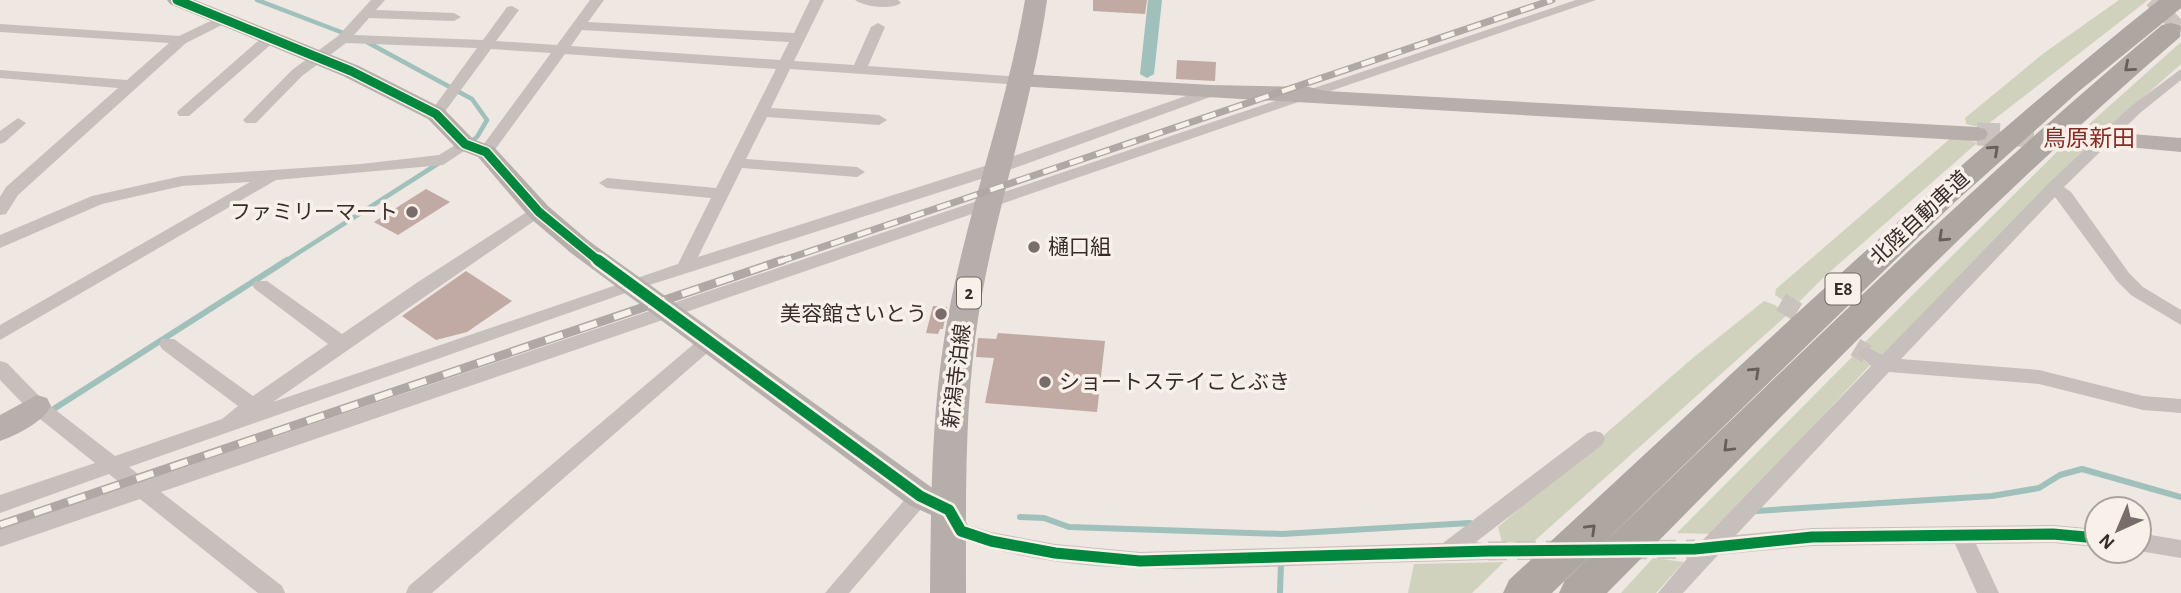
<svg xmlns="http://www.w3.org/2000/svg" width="2181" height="593" font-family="'Alegreya Sans','Noto Sans JP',sans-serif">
<rect width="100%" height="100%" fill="#eee7e2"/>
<!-- green -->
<path fill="#d1d2bd" d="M2119 0H2148L1983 128 1966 124 1965 118 2044 53Z
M2181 42V64L2102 134H2078Z
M1952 137H1963L1977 143 1824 277 1794 307 1775 295 1776 289Z
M2073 140 2083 146 2085 155 1881 358 1862 345 2059 150Z
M1764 301 1775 305 1787 315 1531 544 1502 542 1498 527 1694 357Z
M1856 353 1870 365 1713 534 1677 533Z
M1653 558 1684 562 1656 593H1621Z
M1504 562 1472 593H1408L1414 564Z"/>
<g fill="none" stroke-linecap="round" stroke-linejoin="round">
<!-- stream-far1 -->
<path stroke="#9fc0bb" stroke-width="4.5" d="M257 0 346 34
M365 41 472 99 487 120 477 137 470 142
M284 262 439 163"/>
<!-- stream -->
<path stroke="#9fc0bb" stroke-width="6" d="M49 412 287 260
M1756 511 1992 496 2039 488 2060 475 2082 469 2181 497
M1020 517 1044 518 1069 527 1282 534 1470 523
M1280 593 1281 562"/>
<!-- canal -->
<path fill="#9fc0bb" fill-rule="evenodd" d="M1148 0H1162L1154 74 1147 78 1140 74Z"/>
</g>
<!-- building -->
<path fill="#c1a9a4" d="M1093 0H1147L1145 14 1093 11Z
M1177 60 1216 62 1215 81 1176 79Z
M426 189 450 202 398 235 374 222Z
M466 271 512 301 467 332 436 340 402 316Z
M933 306 947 307 943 329H940L938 334 926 333Z
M998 333 1105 341 1097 412 985 403 994 358 976 357 978 338 996 339Z"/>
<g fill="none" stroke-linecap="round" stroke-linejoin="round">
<!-- street-tunnel-far1 -->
<path stroke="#cac2bd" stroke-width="15" stroke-dasharray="15 8" stroke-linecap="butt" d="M2152 0 2181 30"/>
<!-- street-tunnel -->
<path stroke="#cac2bd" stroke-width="19" stroke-dasharray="19 10" stroke-linecap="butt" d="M1781 302 1867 354
M1628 550 1695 549
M1488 551 1565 550"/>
<!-- secondary-tunnel -->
<path stroke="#cac2bd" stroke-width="23" stroke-dasharray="23 11" stroke-linecap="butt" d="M1977 134 2082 137"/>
<!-- street -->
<path fill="#c7bfbb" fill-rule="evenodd" d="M371 0H385L376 10 454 13 461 17 454 21 369 18 354 35 483 40 507 7 512 6 519 10 496 41 557 45 590 0H604L588 22 794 33 810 0H824L794 61 854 65 871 27 878 23 885 27 868 66 1022 77 1029 81 1022 85 790 69 771 108 879 115 887 120 879 125 767 117 746 159 857 167 865 172 857 177 742 168 698 257 994 163 1206 89 1211 88 1218 92 1216 95 1006 171 637 289 129 467 146 480 1576 0H1596L161 492 282 586 285 593H258L140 499 0 547V529L125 487 109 474 0 513V495L95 463 30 411 0 380V361L7 363 44 401 115 456 222 419 238 406 162 349 159 344 162 339H174L253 396 328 344 255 289 252 285 255 281H267L342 334 418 282 533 208H545L547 212 273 402 678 264 711 198 607 188 599 183 607 178 716 188 776 69 565 54 491 155 486 157 478 152 551 53 491 49 441 117 436 119 429 114 477 48 346 43 302 76 256 123H246L243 120 246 117 292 70 338 36ZM582 30 789 42 780 60 571 46Z
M855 0H898L901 3C892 10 864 7 855 0Z
M223 15 228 16V22L186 43 18 195 6 214 0 215V197L6 187 118 88 0 78V70L127 80 169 43 0 32V24L179 36Z
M271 33 276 34V40L189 116H179L177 113 179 110 266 34Z
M2181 69V80L2140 113 2064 187 2071 192 2129 273 2143 287 2181 310V325L2131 295 2117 281 2055 197 1901 359 2039 370 2143 396 2181 399V413L2143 410 2039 384 1889 372 1736 535 1812 528 2053 525 2097 529V547L2053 543 1976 544 1999 593H1977L1955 544 1812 546 1718 555 1683 593H1658L1702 541 1871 366 1858 354 1861 349 1867 347 1882 355 2048 184 2130 107Z
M18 118 26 123 23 126 5 142 0 144V131Z
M465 139 470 141 473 144 470 147 443 165 276 180 0 340V325L250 182 182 186 102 204 0 248V235L92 196 182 176 361 164 439 155Z
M708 335 714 337 717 342 714 347 432 593H406L409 586 702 337Z
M1595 431 1602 433 1605 439 1602 445 1476 542 1495 545 1499 551 1495 557 1488 560C1414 562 1339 564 1264 567 1158 570 1056 573 954 537L943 517 946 511 953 508 960 511 968 525 991 532 1055 544 1140 552 1443 543 1588 433Z
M920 488 927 490 930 496 927 502 849 593H825L913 490Z
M2139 533 2181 540V558L2139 551Z"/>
<!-- secondary -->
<path fill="#b7afac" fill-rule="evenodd" d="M167 0H195L359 66 444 109 473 139 494 147 548 206 589 241 931 487 960 501 964 510 960 519 949 523 909 505 571 253 530 218 478 157 457 149 428 119 343 76 170 4Z
M1022 74 1211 85 1309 87 1326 91 1977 127 1985 129 1988 134 1985 139 1977 141 1014 86 1011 81 1014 76Z
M2082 130 2181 138V152L2074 142 2071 137 2074 132Z
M37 395 47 398 51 406C43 422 17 435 0 441V415Z"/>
<!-- primary -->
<path fill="#b6aeaa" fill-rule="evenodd" d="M1025 0H1047C1032 106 996 207 979 312 964 405 966 499 966 593H930C931 498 931 404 949 311 969 206 1007 106 1025 0Z"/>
<!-- highway -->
<path fill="#ada6a1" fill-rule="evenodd" d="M2159 0H2181V8L2078 92 1955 202 1552 593H1503L1509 580C1723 383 1932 181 2159 0Z
M2171 23 2181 26 2180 37C1978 210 1795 404 1607 593H1559L1565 580C1762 392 1953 200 2162 25Z"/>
<defs>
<path id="rail-far1" d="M778 262 1552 0"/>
<path id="rail" d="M0 525 783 260"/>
</defs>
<!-- rail-far1 casing -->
<use href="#rail-far1" stroke="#afa8a5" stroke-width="7"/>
<!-- rail casing -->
<use href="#rail" stroke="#afa8a5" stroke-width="9"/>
<!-- rail-far1 -->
<use href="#rail-far1" stroke="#faf0ea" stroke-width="4.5" stroke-dasharray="14" stroke-linecap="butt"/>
<!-- rail -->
<use href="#rail" stroke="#faf0ea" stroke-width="6" stroke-dasharray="18" stroke-linecap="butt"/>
<defs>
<path id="cycleway-far1" d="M177 0 351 71 436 114 465 144 486 152 539 212 600 262"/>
<path id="cycleway" d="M598 260 920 496 949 510 961 531 991 541 1055 553 1140 561 1488 551 1695 549 1812 537 2053 534 2097 538"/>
</defs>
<!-- cycleway-far1 casing -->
<use href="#cycleway-far1" stroke="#faf0ea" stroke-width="12"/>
<!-- cycleway casing -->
<use href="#cycleway" stroke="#faf0ea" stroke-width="16"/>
<!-- cycleway-far1 -->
<use href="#cycleway-far1" stroke="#00873e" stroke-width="9"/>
<!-- cycleway -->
<use href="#cycleway" stroke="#00873e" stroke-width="11"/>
</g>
<!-- one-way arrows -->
<defs><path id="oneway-chevron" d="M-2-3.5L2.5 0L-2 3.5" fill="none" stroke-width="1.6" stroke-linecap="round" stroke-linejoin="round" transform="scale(1.75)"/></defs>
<g stroke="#675d59">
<use href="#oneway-chevron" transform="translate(2129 67) rotate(139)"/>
<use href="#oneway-chevron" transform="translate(1994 150) rotate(-42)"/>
<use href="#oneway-chevron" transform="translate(1943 237) rotate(137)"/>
<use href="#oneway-chevron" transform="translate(1755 372) rotate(-43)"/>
<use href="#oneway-chevron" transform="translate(1728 447) rotate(135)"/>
<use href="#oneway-chevron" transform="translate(1591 529) rotate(-44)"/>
</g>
<!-- markers -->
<g fill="#786d6a" stroke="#faf0ea" stroke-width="2.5">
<circle cx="412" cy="212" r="7"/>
<circle cx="1034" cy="247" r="7"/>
<circle cx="941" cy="314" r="7"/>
<circle cx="1045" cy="382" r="7"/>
</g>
<g text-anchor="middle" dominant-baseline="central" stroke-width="7" stroke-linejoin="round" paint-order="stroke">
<!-- shield labels -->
<g fill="#faf0ea" stroke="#726763" stroke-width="2">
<rect x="1825.5" y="273.5" width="35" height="31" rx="5"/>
<rect x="957" y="277.5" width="24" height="31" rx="5"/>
</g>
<g font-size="19" font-weight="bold" fill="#382c29">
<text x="1843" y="289">E8</text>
<text x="969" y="293">2</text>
</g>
<!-- poi labels -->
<g font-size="21" fill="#382c29" stroke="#faf0ea" text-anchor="end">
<text x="398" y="212">ファミリーマート</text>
<text x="1048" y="247" text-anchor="start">樋口組</text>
<text x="927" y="314">美容館さいとう</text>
<text x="1059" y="382" text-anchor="start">ショートステイことぶき</text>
</g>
<!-- street labels -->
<g font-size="21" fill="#382c29" stroke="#faf0ea">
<text transform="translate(1920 218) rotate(-43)">北陸自動車道</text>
<text transform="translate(957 376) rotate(-83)">新潟寺泊線</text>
</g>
<!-- neighbourhood labels -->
<g font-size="23" fill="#852d24" stroke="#faf0ea">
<text x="2089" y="139">鳥原新田</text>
</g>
</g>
<!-- north arrow -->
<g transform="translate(2118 530) rotate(224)"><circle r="33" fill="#faf0ea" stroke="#aca29d" stroke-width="2"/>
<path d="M0-5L12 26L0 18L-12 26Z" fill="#786d6a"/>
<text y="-10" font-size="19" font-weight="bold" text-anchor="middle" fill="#382c29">N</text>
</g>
</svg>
